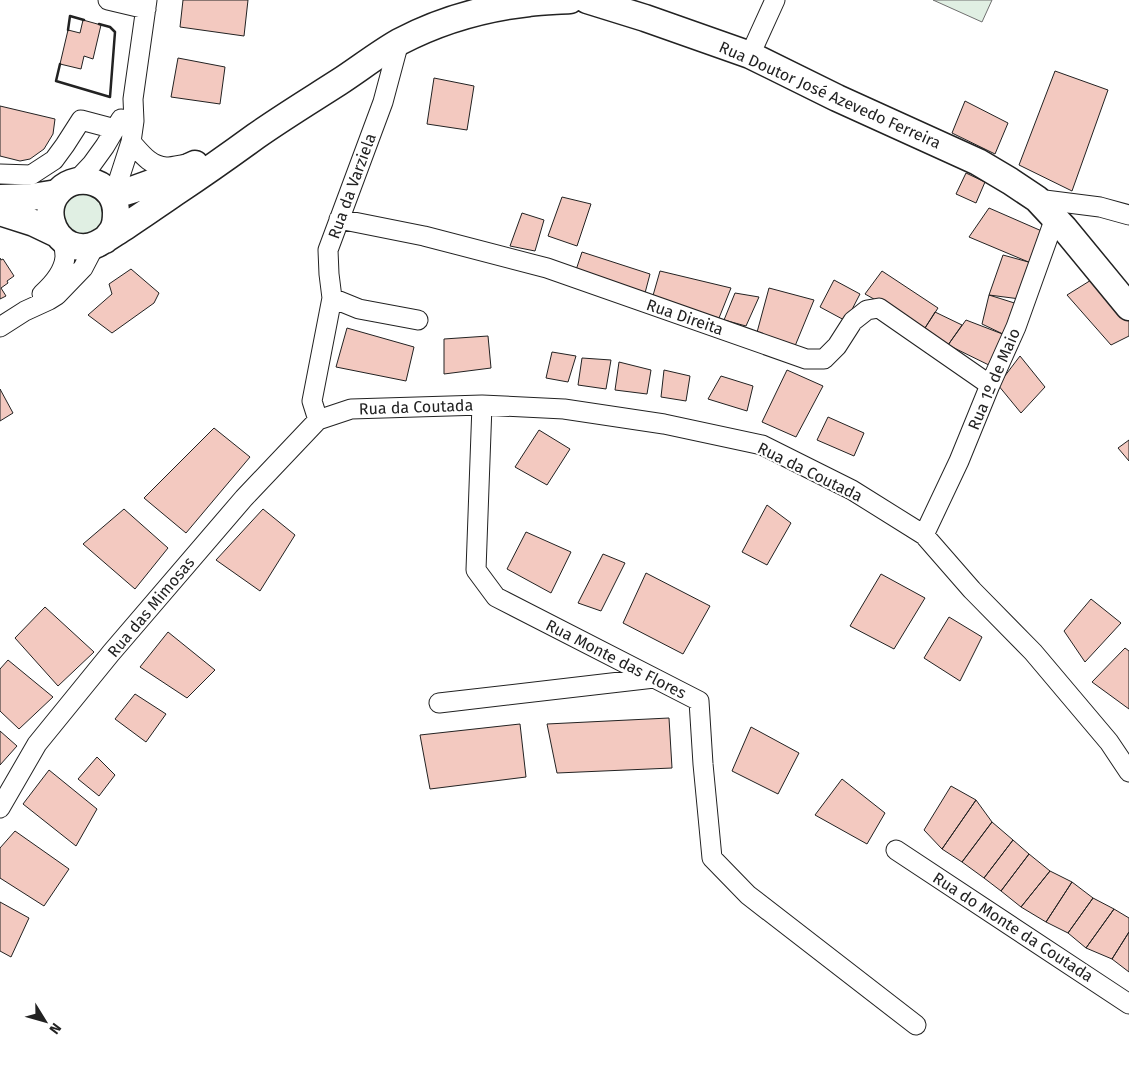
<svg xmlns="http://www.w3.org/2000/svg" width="1129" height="1066" font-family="'Fira Sans',sans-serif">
<rect width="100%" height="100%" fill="#fff"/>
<!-- green -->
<path fill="#e0efe3" stroke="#6f6f6f" d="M933 0H992L982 22Z
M88 193 100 200 105 214 101 227 91 235H77L63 221C64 199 66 196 88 193Z"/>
<!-- building -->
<path fill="#f3c9c0" stroke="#222" d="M183 0H248L244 36 180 27Z
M83 20 101 25 93 59 84 56 81 69 60 64 68 30 80 33Z
M178 58 225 67 220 104 171 97Z
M1055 71 1108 90 1072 191 1019 165Z
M434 78 474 86 467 130 427 124Z
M965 101 1008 123 995 154 952 133Z
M0 106 55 119 53 134 44 149 30 159 20 161 0 156Z
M966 173 985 182 976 203 956 194Z
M562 197 591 204 577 246 548 236Z
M989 208 1044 232 1038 266 969 237Z
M522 213 544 220 535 251 510 246Z
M582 252 650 274 645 293 576 270Z
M1003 255 1032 263 1020 299 989 295Z
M0 258 1 260 3 259 14 276 7 281 8 283 1 288 6 296 0 299Z
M131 269 159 293 154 303 112 333 88 315 112 294 109 284Z
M660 271 731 288 719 318 652 299Z
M882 271 938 308 925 328 865 294Z
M1096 277 1129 318V336L1111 345 1067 295Z
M834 280 860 294 846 321 820 307Z
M769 288 814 300 795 346 756 336Z
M735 293 759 297 746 326 724 320Z
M989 295 1024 306 1005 335 982 324Z
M935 312 962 325 948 345 925 328Z
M966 320 1005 335 997 369 948 345Z
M347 328 414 347 406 381 336 367Z
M488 336 491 368 444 374V339Z
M552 352 576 356 568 382 546 378Z
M1020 356 1045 387 1021 413 998 385Z
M582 358 611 360 606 389 578 385Z
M619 362 651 370 647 394 615 390Z
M664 370 690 376 686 401 661 397Z
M787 370 823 386 796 437 762 422Z
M721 376 753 386 747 411 708 399Z
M0 389 13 413 0 421Z
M828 417 864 433 854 456 817 440Z
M214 428 250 457 186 533 144 498Z
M539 430 570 449 547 485 515 467Z
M1129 440V461L1118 448Z
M767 505 791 523 767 565 742 552Z
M124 509 168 548 135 589 83 544Z
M263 509 295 535 260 591 216 560Z
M526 532 571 552 551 593 507 569Z
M603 554 625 563 601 611 578 603Z
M646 573 710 606 683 654 623 623Z
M881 574 925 598 894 649 850 626Z
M1091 599 1121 623 1085 662 1064 631Z
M45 607 94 652 58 686 15 638Z
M949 617 982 637 960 681 924 658Z
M168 632 215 670 187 698 140 667Z
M1125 648 1129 651V709L1092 682Z
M8 660 53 697 19 729 0 711V669Z
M135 694 166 714 146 742 115 719Z
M669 718 672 768 557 773 547 724Z
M520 724 526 777 430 789 420 735Z
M751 727 799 753 778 794 732 771Z
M0 731 17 746 0 765Z
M97 757 115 775 99 796 78 779Z
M49 770 97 809 76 846 23 804Z
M842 779 885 813 867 844 815 815Z
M951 786 976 800 942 849 924 830Z
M976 800 992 822 962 862 942 849Z
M992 822 1013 840 984 878 962 862Z
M15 831 69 869 44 906 0 878V848Z
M1013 840 1029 854 1001 891 984 878Z
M1029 854 1050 871 1021 907 1001 891Z
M1050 871 1072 882 1046 922 1021 907Z
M1072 882 1093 898 1068 933 1046 922Z
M1093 898 1114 909 1086 948 1068 933Z
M0 902 29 918 11 957 0 951Z
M1114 909 1129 918V932L1112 959 1086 948Z
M1129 932V972L1112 959Z"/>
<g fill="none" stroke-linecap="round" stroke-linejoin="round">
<defs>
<path id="street" d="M108 0 146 9
M750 55 775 0
M131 142C141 153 150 166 166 167 172 167 180 165 186 164
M0 174 31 175 54 160 65 145 81 120 115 129
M76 181 92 164 105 146 121 119
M112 196 119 179 131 142 134 121 133 99 147 0
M1037 199 1100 207 1129 215
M339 219 424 236 547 268 806 359H824L837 346 853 321 867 310 879 308 990 385
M42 294C52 285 64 271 65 257 65 252 64 246 63 241
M332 298 359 309 418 320
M0 327 25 311 49 300 57 295 83 268 95 245
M482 405 476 570 496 597 699 701 703 764 712 858 748 895 916 1025
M318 420 312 401 332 298 329 274 328 250 383 102 399 42
M924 535 959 461 990 385 1016 327 1055 218
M439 703 654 678
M0 808 37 744 111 653 244 498 318 420 351 409 482 405 564 409 664 424 762 445 852 490 924 535 972 590 1033 652 1109 742 1129 772
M896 850 1129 1004"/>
<path id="secondary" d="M587 0 645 18 750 55 837 98 978 162 1010 181 1037 199 1064 228 1129 307
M112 196C141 188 168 177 195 164
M0 198 32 197 57 193
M0 212 34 223 57 234
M105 240C107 237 110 234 112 231 116 225 116 219 116 213 116 183 79 170 59 191 43 208 51 236 71 245 79 248 89 248 97 244 107 239 116 232 126 226 142 215 159 204 176 192 203 174 230 155 256 136 283 117 311 100 339 82 359 69 378 54 399 42 439 21 484 8 529 3 542 1 556 1 570 0"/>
</defs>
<!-- street casing -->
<use href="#street" stroke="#222" stroke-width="21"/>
<!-- secondary casing -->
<use href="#secondary" stroke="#222" stroke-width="29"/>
<!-- street -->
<use href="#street" stroke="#fff" stroke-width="19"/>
<!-- secondary -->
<use href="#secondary" stroke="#fff" stroke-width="26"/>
<!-- wall -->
<path stroke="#222" stroke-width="2.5" d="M68 30 70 16 84 20
M60 64 56 81 110 97 115 32 110 27 99 24"/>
</g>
<g text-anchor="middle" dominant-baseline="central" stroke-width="4" stroke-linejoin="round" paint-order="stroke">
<!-- street labels -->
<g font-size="16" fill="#222" stroke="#fff">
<text transform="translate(830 95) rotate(24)">Rua Doutor José Azevedo Ferreira</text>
<text transform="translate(352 186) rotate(-70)">Rua da Varziela</text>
<text transform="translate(685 317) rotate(19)">Rua Direita</text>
<text transform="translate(994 379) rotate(-67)">Rua 1º de Maio</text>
<text transform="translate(416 407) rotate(-2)">Rua da Coutada</text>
<text transform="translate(810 472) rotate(26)">Rua da Coutada</text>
<text transform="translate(151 607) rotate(-50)">Rua das Mimosas</text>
<text transform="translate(616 659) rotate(27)">Rua Monte das Flores</text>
<text transform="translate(1013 927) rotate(33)">Rua do Monte da Coutada</text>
</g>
</g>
<!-- north arrow -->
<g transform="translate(45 1021) rotate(127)" stroke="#ffffff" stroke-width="4" paint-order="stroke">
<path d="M0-4L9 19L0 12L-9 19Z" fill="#222222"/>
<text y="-8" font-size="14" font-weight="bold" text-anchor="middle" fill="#222222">N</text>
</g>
</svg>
